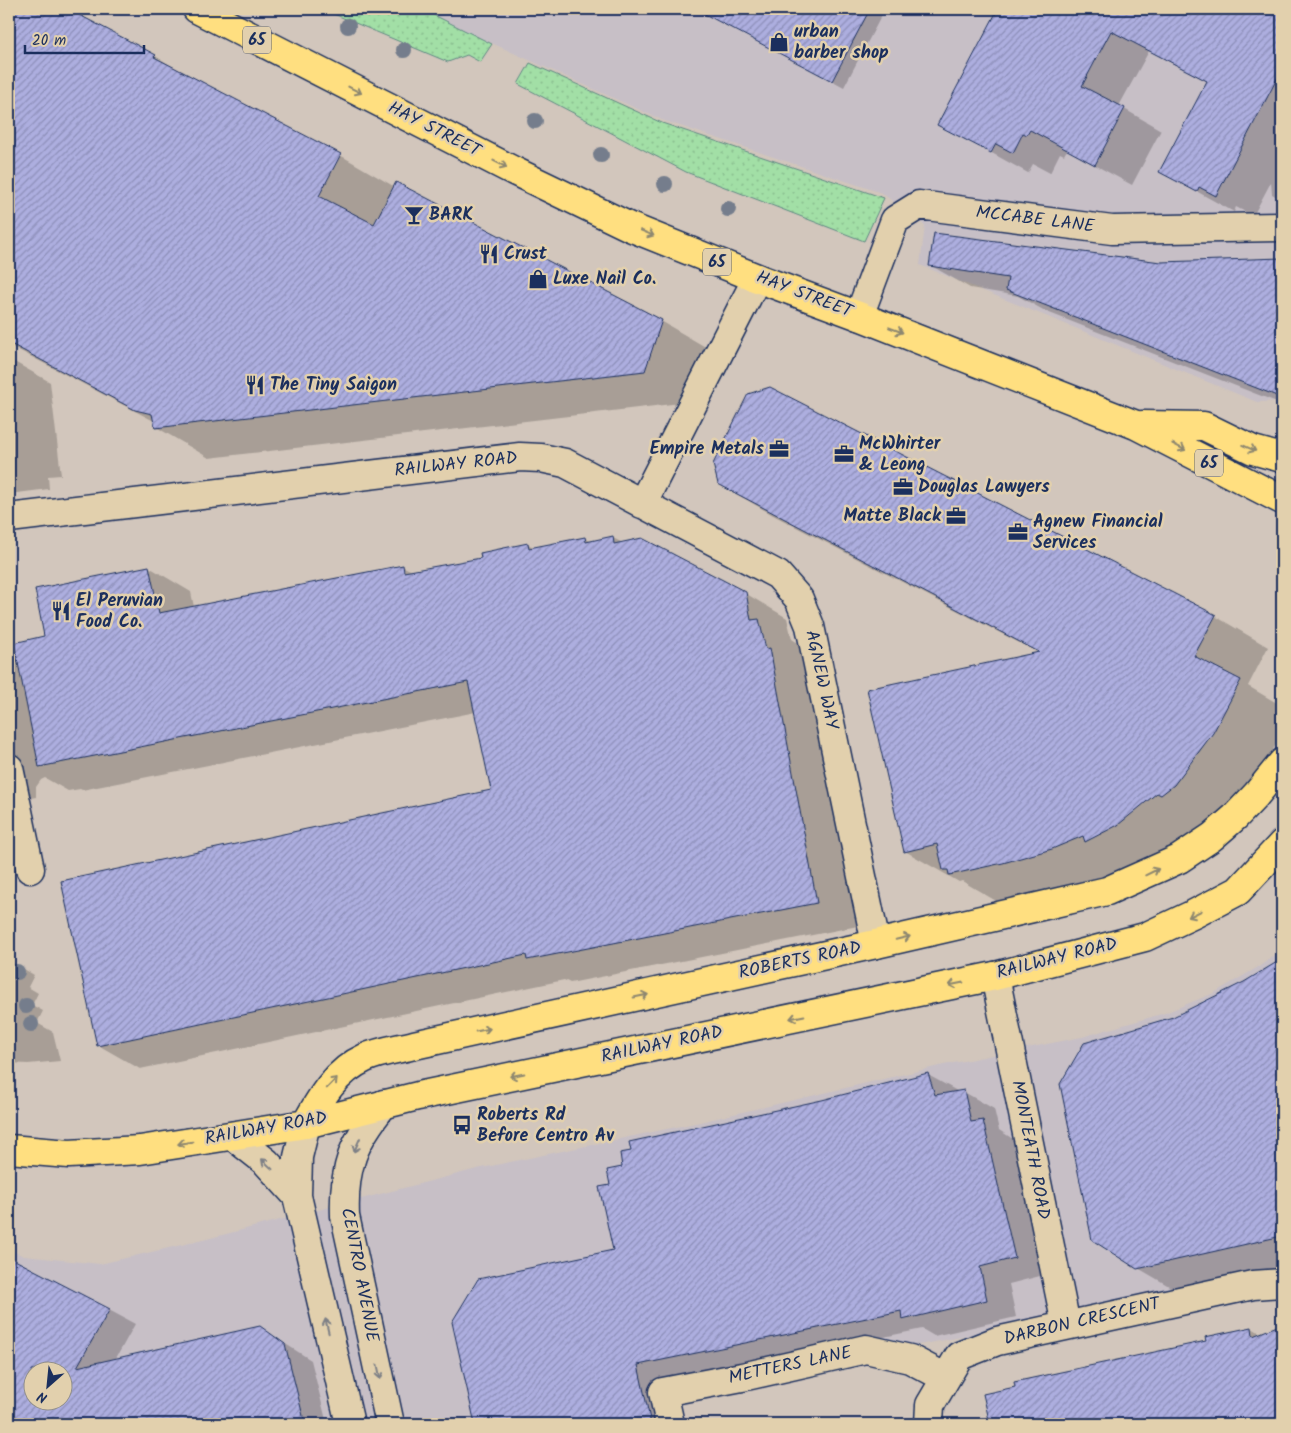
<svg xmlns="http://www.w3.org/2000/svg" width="1291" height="1433" font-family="Kalam,sans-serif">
<defs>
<pattern id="grass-dots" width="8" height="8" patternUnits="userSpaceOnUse" patternTransform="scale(1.25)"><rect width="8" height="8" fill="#a2dfa6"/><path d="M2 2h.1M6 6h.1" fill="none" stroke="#8bc091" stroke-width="1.8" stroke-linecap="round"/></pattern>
<pattern id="building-hatch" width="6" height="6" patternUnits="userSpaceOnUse" patternTransform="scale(1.25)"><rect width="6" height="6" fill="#adaedf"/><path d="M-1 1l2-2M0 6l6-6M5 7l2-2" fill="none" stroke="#8c8eb8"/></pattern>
</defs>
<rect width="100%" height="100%" fill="#d2c6bc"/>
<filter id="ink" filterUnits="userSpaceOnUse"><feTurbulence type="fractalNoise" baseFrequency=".02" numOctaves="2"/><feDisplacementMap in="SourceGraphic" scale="10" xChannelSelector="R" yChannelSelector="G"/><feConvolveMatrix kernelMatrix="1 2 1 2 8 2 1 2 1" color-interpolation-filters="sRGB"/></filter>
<g filter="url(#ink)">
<!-- built -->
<path fill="#c7bfc6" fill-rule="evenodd" d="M423 9H1282V401L1257 402 920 265 925 226 882 193 662 120 467 32Z
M1282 950V1278L663 1392 670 1424H9V1250L24 1256 100 1264 207 1239 477 1169 700 1122 939 1066 1082 1037 1165 1013 1214 993 1260 966ZM32 1370H62V1400H32Z"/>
<!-- grass -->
<path fill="url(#grass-dots)" stroke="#5e8782" d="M322 9H422L492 44 480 62 467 55 448 62Z
M530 63 662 123 884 198 864 241 686 172 518 84Z"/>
<!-- shadow -->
<path fill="#0003" fill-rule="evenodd" d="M9 9H65L155 56 208 87 340 155 395 187 661 321 714 352 698 401 209 458 156 427 154 421 9 345Z
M468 9H476L474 12Z
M737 9H885L844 87 729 25Z
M999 9H1282V200L1272 194 1271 182 1253 216 1236 207 1234 212 1160 171 1208 82 1149 51 1119 106 1161 130 1132 185 1067 150 1064 155 1060 153 1050 173 1033 164 1028 173 939 124Z
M1282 260V404L1047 312 1018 296 970 288 930 265 1160 264Z
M9 359 50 382 61 475 48 476 49 489 9 494Z
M719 484 1215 616 1268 647 1248 686 1282 706V733L1266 763 1227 815 1139 872 1003 905 962 881 959 882 905 851 1039 653 773 515Z
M585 538 592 542 613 538 623 543 745 593 787 618 792 639 801 645 824 733 858 926 570 983 564 980 140 1069 98 1045 492 791 476 712 82 790 80 789 68 791 45 778 41 780 36 787V797L14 801 18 825 9 839V649L46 637 149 567 191 592 194 607 402 566 414 572 483 559 481 554 528 544 535 548Z
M9 960 34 975 28 987 38 993 32 1005 43 1011 37 1023 53 1032 60 1061 28 1064 9 1063Z
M1282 960V1270L1181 1293 1138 1268 1173 1018 1245 983Z
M928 1075 959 1092H964L994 1109 999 1130 1013 1139 1044 1275 1009 1284 1016 1317 934 1336 922 1329 667 1382 676 1424H476L454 1322 614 1251 612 1186 624 1168 822 1102Z
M9 1259 109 1310 135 1324 115 1360 260 1328 311 1360 327 1424H9ZM32 1370H62V1400H32Z
M1279 1327 1282 1329V1424H991L985 1395 1207 1342 1252 1328 1262 1334Z"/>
<!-- building -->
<path fill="url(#building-hatch)" stroke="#1b2f5e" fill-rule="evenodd" d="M9 9H68L156 55 154 57 341 154 319 196 374 224 396 182 662 320 645 371 155 428 152 414 135 410 9 343Z
M695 9H870L832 81Z
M998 9H1282V69L1216 196 1199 187 1197 192 1159 172 1207 81 1111 31 1082 86 1125 108 1095 165 1030 130 1027 135 1023 133 1013 153 996 144 991 153 937 125Z
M934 233 1161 262 1282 258V398L1006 290 1008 278 929 266Z
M770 387 1216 615 1194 656 1241 680 1213 733 1174 785 1161 795 1157 793 1118 825 1085 842 1083 836 1052 849 1003 863 949 875 948 870H943L937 844 904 852 867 689 1039 652 718 484 713 464 748 394Z
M613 536 614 544 642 538 746 592 751 620 759 619 766 649 770 648 817 903 527 960 526 955 97 1046 61 881 491 790 468 682 39 767 14 643 44 636 35 589 149 566 159 613 403 565 404 572 481 558 480 553 528 543 529 548 585 537 586 542Z
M1282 959V1236L1137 1269 1092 1240 1060 1084 1084 1043 1173 1017 1244 982Z
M928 1073 935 1095 964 1090 971 1122 983 1120 1015 1258 980 1267 987 1300 902 1320 901 1311 638 1365 651 1424H475L452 1322 478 1279 613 1250 599 1187 610 1185 607 1170 622 1167 620 1153 631 1151 629 1142 822 1100Z
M9 1257 110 1309 77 1367 260 1326 285 1344 305 1424H9ZM32 1370H62V1400H32Z
M1282 1324V1424H990L983 1394 1015 1387 1014 1382 1206 1341 1205 1337 1252 1327 1253 1336Z"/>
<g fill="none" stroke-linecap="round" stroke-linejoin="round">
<defs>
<path id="minor" d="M859 316 895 220 919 205 1112 230 1282 227
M642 504 757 278
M9 518 520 457 541 458 565 463 778 575 799 599 810 626 876 944
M9 768 30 869
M995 976 1066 1325
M384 1104C353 1142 343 1167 345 1216L390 1424
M306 1124 298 1157 297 1196 350 1424
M233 1136 266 1162 297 1196
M670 1424 663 1392 742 1377 866 1349 910 1359 946 1378
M929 1424 930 1405 959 1356 997 1341 1253 1285 1282 1283"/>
<path id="major" d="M197 9 514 171 630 227 757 278 859 316 1136 425 1282 500
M1142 425 1204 426 1253 450 1282 458
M306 1124C321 1097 336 1071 365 1058 380 1051 399 1049 414 1045L876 944 1107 891 1179 859 1212 837 1235 817 1256 795 1282 763
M9 1149 69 1154 140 1150 306 1124 418 1096 995 976 1145 937 1194 914 1238 891 1282 844"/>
</defs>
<!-- minor casing -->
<use href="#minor" stroke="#1b2f5e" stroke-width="31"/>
<!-- major casing -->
<use href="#major" stroke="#1b2f5e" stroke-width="31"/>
<!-- minor -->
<use href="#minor" stroke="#e2d0ad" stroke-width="28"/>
<!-- major -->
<use href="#major" stroke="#ffdf80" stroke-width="28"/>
</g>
<!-- trees -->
<g fill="#747d8c">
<circle cx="348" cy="26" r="8"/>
<circle cx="404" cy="50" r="8"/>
<circle cx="535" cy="121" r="8"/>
<circle cx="601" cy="155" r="8"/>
<circle cx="665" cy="184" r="8"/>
<circle cx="728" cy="209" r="8"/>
<circle cx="17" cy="972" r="8"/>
<circle cx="26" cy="1006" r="8"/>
<circle cx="31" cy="1024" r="8"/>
</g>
<!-- one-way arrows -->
<defs><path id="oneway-shaft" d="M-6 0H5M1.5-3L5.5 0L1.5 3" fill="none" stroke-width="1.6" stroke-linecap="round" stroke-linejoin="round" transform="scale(1.25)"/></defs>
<g stroke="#8d876f">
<use href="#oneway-shaft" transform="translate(355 90) rotate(27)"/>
<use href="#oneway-shaft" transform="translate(500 164) rotate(27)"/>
<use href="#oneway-shaft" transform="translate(647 233) rotate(22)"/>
<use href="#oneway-shaft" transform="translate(896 330) rotate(21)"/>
<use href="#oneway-shaft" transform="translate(1179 447) rotate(27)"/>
<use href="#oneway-shaft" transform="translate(1249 448) rotate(24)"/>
<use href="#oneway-shaft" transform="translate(1152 872) rotate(-26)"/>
<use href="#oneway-shaft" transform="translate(1195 914) rotate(154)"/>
<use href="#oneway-shaft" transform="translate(903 938) rotate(-13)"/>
<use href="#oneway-shaft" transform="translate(956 984) rotate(168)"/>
<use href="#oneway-shaft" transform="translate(641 996) rotate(-12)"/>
<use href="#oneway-shaft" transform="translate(797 1017) rotate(168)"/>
<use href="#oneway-shaft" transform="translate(483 1030) rotate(-12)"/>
<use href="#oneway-shaft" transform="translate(517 1075) rotate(168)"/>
<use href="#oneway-shaft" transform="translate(332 1083) rotate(-46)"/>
<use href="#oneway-shaft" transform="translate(185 1143) rotate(171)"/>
</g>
<g stroke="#7e8086">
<use href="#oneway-shaft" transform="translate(357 1145) rotate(114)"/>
<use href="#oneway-shaft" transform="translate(267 1164) rotate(-137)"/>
<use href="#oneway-shaft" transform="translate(327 1326) rotate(-103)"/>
<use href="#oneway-shaft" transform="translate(379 1372) rotate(78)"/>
</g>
</g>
<!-- icons -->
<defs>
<symbol id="shop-bare" viewBox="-9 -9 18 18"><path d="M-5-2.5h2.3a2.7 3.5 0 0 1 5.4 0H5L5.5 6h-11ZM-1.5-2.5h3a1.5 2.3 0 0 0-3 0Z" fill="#1b2f5e" stroke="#e2d0ad" stroke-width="2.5" paint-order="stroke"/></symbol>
<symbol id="bar-bare" viewBox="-9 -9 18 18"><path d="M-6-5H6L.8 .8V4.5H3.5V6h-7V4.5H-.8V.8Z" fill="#1b2f5e" stroke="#e2d0ad" stroke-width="2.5" paint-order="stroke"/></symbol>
<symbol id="restaurant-bare" viewBox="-9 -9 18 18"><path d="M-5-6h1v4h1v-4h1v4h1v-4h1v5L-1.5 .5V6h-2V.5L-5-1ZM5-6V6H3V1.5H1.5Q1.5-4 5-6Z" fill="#1b2f5e" stroke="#e2d0ad" stroke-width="2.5" paint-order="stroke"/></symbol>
<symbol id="office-bare" viewBox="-9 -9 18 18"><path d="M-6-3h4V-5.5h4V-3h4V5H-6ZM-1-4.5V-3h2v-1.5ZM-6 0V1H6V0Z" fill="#1b2f5e" stroke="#e2d0ad" stroke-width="2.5" paint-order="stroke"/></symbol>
<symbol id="bus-bare" viewBox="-9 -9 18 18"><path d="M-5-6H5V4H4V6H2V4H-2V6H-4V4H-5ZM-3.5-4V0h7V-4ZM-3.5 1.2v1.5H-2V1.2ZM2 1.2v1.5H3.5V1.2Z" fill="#1b2f5e" stroke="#e2d0ad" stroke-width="2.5" paint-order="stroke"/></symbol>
</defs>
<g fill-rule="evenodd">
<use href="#shop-bare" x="765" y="28" width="28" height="28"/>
<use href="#bar-bare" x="400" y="201" width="28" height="28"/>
<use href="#restaurant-bare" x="475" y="240" width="28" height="28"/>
<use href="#shop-bare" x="524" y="265" width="28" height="28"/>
<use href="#restaurant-bare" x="241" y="371" width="28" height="28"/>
<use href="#office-bare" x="765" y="435" width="28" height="28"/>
<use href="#office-bare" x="830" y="440" width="28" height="28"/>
<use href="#office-bare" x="889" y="473" width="28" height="28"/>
<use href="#office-bare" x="942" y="502" width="28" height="28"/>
<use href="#office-bare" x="1004" y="518" width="28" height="28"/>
<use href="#restaurant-bare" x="47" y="597" width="28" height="28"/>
<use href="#bus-bare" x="448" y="1111" width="28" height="28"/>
</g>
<g text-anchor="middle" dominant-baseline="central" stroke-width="5" stroke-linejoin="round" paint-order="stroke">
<!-- shield labels -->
<g fill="#e2d0ad" stroke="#575f76" stroke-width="1">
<rect x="243" y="26.5" width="28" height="27" rx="4"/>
<rect x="703" y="248.5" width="28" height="27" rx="4"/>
<rect x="1195" y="449.5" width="28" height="27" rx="4"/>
</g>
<g font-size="16" font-weight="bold" fill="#1b2f5e">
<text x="257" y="40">65</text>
<text x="717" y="262">65</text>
<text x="1209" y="463">65</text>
</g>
<!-- poi labels -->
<g font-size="18" font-weight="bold" fill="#1b2f5e" stroke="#e2d0ad" text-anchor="start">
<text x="794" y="32">urban<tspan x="794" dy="21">barber shop</tspan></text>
<text x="429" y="215">BARK</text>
<text x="504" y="254">Crust</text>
<text x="553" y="279">Luxe Nail Co.</text>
<text x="270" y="385">The Tiny Saigon</text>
<text x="859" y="444">McWhirter<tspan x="859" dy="21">&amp; Leong</tspan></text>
<text x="764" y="449" text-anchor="end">Empire Metals</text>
<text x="918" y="487">Douglas Lawyers</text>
<text x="941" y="516" text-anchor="end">Matte Black</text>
<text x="1033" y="522">Agnew Financial<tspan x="1033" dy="21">Services</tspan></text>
<text x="76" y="601">El Peruvian<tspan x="76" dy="21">Food Co.</tspan></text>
<text x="477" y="1115">Roberts Rd<tspan x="477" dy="21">Before Centro Av</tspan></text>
</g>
<!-- street labels -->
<g font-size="18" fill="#1b2f5e" stroke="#e2d0ad">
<text transform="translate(434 130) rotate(27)">HAY STREET</text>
<text transform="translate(1035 220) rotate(7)">MCCABE LANE</text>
<text transform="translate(804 295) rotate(21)">HAY STREET</text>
<text transform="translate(456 465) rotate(-6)">RAILWAY ROAD</text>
<text transform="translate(821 680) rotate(78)">AGNEW WAY</text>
<text transform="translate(1057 959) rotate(-14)">RAILWAY ROAD</text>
<text transform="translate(800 961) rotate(-12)">ROBERTS ROAD</text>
<text transform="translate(662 1045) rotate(-12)">RAILWAY ROAD</text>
<text transform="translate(266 1129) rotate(-10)">RAILWAY ROAD</text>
<text transform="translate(1030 1150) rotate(79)">MONTEATH ROAD</text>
<text transform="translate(359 1275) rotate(79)">CENTRO AVENUE</text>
<text transform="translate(1082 1322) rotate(-13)">DARBON CRESCENT</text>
<text transform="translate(790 1366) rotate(-12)">METTERS LANE</text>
</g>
</g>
<!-- margin -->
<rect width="1291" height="1433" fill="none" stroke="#e2d0ad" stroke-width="30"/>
<rect x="15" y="15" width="1261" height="1403" fill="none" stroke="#1b2f5e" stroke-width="2" filter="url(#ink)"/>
<!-- north arrow -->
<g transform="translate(48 1386) rotate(207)"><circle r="24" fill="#e2d0ad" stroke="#92908d"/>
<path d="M0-4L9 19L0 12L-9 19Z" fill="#1b2f5e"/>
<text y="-8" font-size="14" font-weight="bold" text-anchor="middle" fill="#1b2f5e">N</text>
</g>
<!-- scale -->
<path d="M25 45v8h119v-8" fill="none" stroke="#1b2f5e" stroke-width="2.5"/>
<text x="32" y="45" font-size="15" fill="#1b2f5e" stroke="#e2d0ad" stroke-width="4" paint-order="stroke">20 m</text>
</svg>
